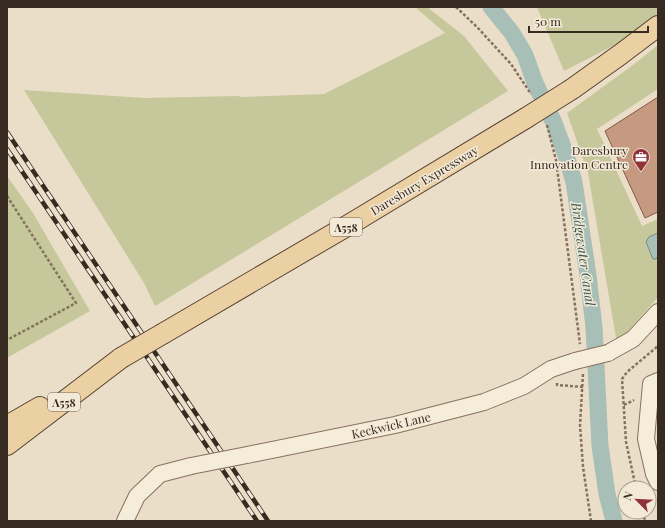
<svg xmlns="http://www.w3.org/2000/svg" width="665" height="528" font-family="'Playfair Display',serif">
<rect width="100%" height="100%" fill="#ebdec8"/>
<!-- green -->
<path fill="#c6c89c" d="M415 7H427L464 36 508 91 155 306 144 283 24 90 144 98 238 96 241 97 324 94 445 33Z
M537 7H658V23L564 71Z
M658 45V89L597 129 642 226 658 219V297L617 344 588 173 567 113 633 65Z
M7 176 33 213 90 311 7 358Z"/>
<!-- water -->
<path fill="#a8bfb7" stroke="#708d84" d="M658 233V256L656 259H653L646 242 649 237Z"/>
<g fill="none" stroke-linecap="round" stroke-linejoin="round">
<!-- canal -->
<path stroke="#a8bfb7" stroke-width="17" d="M491 7 512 33 525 55 535 83 554 123 566 155 574 182 588 275 594 327 600 446 607 494 614 521"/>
</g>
<!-- building -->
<path fill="#c69981" stroke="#835a46" d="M658 97V212L645 218 605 131Z"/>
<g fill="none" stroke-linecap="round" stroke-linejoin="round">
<defs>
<path id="minor" d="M608 353 633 339 658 312
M658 381 651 384 646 439 654 474 658 482
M247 455 395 425 484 402 524 386 551 369 575 361
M125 521 137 496 160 474 191 466"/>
<path id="major" d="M572 89 621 54 658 26
M164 333 352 223 526 118
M7 426 40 407
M7 445 121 358"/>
</defs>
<!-- minor casing -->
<use href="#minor" stroke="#85715e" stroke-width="18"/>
<!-- major casing -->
<use href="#major" stroke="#544032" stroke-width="22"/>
<!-- path -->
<path stroke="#85715e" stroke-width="2.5" stroke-dasharray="3 2" stroke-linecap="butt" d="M456 7 477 27 511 64 531 94
M547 125 556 160 580 344
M7 196 76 303 7 340
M583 374 580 425 583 467 591 521
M557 383V385L583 387
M624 405 634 400
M636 488 626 442 622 379 627 372 658 346
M643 512 645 521"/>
<!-- minor -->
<use href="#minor" stroke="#f6ecda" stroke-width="16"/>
<!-- major -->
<use href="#major" stroke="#ebd0a3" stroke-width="20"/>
<defs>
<path id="rail" d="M7 132 268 521
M7 149 257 521"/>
</defs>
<!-- rail casing -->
<use href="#rail" stroke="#372a21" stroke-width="4.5"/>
<!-- rail -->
<use href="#rail" stroke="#f3e9d7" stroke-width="3" stroke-dasharray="9" stroke-linecap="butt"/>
<defs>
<path id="minor-bridge" d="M575 361 608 353
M191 466 247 455"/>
<path id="major-bridge" d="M526 118 572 89
M121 358 164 333"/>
</defs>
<!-- minor-bridge casing -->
<use href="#minor-bridge" stroke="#85715e" stroke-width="18" stroke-linecap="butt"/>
<!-- major-bridge casing -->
<use href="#major-bridge" stroke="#544032" stroke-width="22" stroke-linecap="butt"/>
<!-- minor-bridge -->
<use href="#minor-bridge" stroke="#f6ecda" stroke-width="16"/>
<!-- major-bridge -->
<use href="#major-bridge" stroke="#ebd0a3" stroke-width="20"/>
</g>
<!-- icons -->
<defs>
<symbol id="office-pin" viewBox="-11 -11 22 30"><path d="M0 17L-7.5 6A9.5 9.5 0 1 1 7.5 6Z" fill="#903339" stroke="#f3e9d7"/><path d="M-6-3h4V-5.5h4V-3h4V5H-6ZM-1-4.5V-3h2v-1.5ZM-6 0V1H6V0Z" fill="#fff"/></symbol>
</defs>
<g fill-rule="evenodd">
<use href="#office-pin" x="631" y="147" width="20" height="27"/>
</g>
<g text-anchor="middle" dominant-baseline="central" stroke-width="3" stroke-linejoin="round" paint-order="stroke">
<!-- shield labels -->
<g fill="#f3e9d7" stroke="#6f6358" stroke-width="1">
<rect x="330" y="218" width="32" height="18" rx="3"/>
<rect x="48" y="393" width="32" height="18" rx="3"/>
</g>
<g font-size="11" font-weight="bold" fill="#372a21">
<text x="346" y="227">A558</text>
<text x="64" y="402">A558</text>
</g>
<!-- poi labels -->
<g font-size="12" fill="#372a21" stroke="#f3e9d7" text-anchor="end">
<text x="628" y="150">Daresbury<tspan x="628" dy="14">Innovation Centre</tspan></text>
</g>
<!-- street labels -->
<g font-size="12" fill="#372a21" stroke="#f3e9d7">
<text transform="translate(424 180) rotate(-31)">Daresbury Expressway</text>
<text transform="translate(391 425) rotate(-13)">Keckwick Lane</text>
</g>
<!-- water labels -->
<g font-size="13" font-style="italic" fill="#315551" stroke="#f3e9d7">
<text transform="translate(584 254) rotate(82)">Bridgewater Canal</text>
</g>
</g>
<!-- border -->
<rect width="665" height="528" fill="none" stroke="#372a21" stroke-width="16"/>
<!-- north arrow -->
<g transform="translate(637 500) rotate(294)"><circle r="19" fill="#f3e9d7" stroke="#a89d8e"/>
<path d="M0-3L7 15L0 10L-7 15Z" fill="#903339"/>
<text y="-6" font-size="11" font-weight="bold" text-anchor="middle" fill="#372a21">N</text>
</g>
<!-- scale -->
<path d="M529 26v6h119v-6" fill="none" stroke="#372a21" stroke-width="2"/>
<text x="535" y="26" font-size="12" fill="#372a21" stroke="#f3e9d7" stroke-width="3" paint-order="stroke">50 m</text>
</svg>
